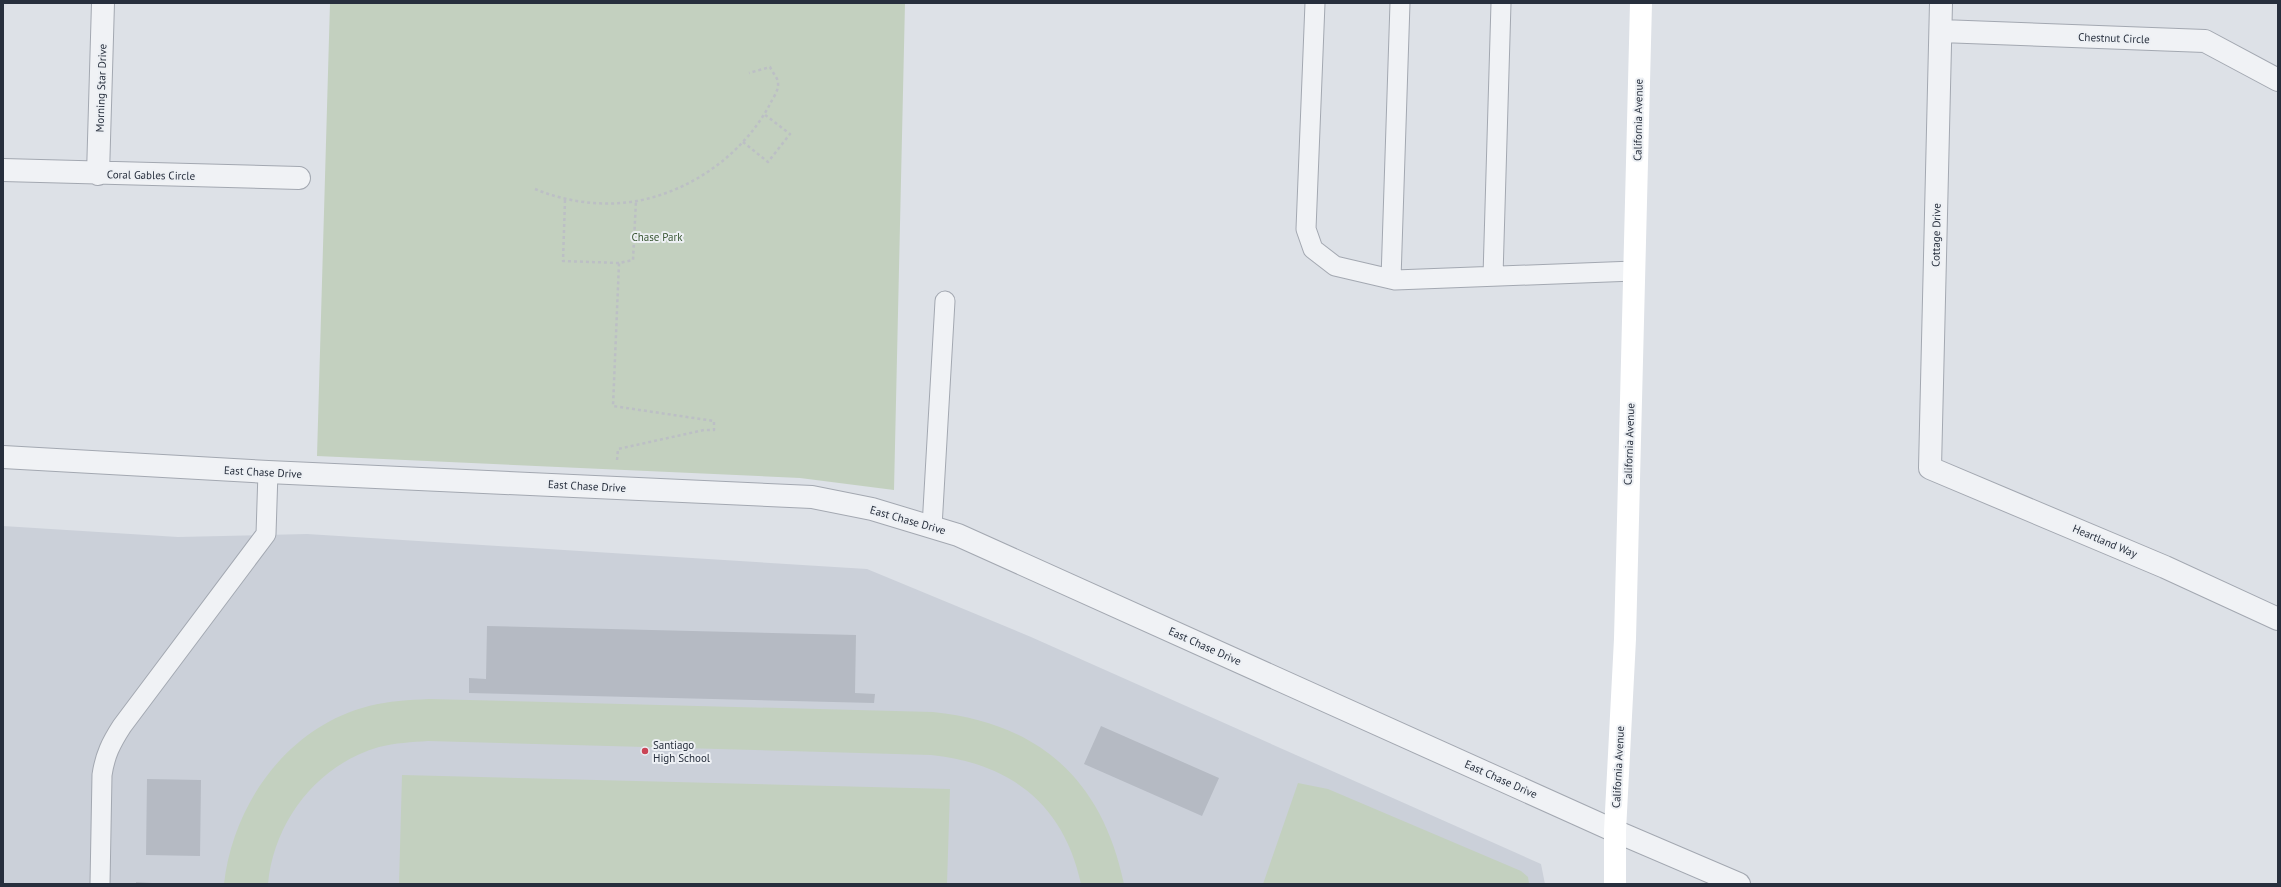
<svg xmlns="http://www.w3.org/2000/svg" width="2281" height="887" font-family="'PT Sans',sans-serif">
<rect width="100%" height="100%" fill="#dde1e7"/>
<!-- built -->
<path fill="#cbd0d9" d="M3 526 178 537 307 534 867 569 1031 637 1541 864 1545 884H3Z"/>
<!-- green -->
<path fill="#c3d0bf" d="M330 3H905L894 490 800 478 317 456Z
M429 699 933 712C1039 723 1102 779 1124 884H1081C1064 804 1010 763 931 755L428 741C412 742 395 743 379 747 317 765 274 821 268 884H224C233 804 287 727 369 706 389 701 409 700 429 699Z
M402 775 950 789 947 884H399Z
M1298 783 1328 789 1521 871 1528 877 1529 884H1263Z"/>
<!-- building -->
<path fill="#b5bac3" d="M487 626 856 635 855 693 875 694 874 703 469 693V678L486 679Z
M1101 726 1219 778 1202 816 1084 764Z
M147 779 201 780 200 856 146 855Z
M136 882 152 883V884H136Z"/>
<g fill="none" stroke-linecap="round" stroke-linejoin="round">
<defs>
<path id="service" d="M1315 3 1306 229 1313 249 1335 266 1395 280 1634 271
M1493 276 1501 3
M1391 279 1400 3
M932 527 945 301
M100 884 102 775C105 755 111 743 122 726L266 534 268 472"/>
<path id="minor" d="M1941 3 1930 468 2165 567 2278 619
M1941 31 2205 41 2278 80
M3 170 299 178
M98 174 103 3
M1615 831 1739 884"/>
<path id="tertiary" d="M3 457 268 472 812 497 872 509 958 535 1615 831"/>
</defs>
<!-- service casing -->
<use href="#service" stroke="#a3a8b1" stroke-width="21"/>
<!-- minor casing -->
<use href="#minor" stroke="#a3a8b1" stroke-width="24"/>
<!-- tertiary casing -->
<use href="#tertiary" stroke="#a3a8b1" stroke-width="24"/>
<!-- path -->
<path stroke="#bcbfc5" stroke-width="2.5" stroke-dasharray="3 3" stroke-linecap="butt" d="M743 142 768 162 790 134 764 114
M535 189C566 202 603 207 637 201 691 191 742 155 769 106 772 99 779 91 778 83 778 78 772 72 770 67L749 73
M565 200 563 261 619 263
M617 460 618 449 704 430H714V421L613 406 619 263 633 260 636 201"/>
<!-- service -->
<use href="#service" stroke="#f0f2f5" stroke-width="19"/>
<!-- minor -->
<use href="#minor" stroke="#f0f2f5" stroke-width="22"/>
<!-- tertiary -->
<use href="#tertiary" stroke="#f0f2f5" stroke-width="22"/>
<!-- secondary -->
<path stroke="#fff" stroke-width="22" d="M1615 884V831L1625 639 1641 3"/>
</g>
<!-- markers -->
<circle fill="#ca4456" stroke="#edf0f4" stroke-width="1.5" cx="645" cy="751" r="4"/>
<g text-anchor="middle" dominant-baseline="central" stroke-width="4" stroke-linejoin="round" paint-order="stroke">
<!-- street labels -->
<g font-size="11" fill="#272f3d" stroke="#edf0f4">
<text transform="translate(2114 38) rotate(2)">Chestnut Circle</text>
<text transform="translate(101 88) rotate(-88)">Morning Star Drive</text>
<text transform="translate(1638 120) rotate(-89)">California Avenue</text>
<text transform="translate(151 175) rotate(1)">Coral Gables Circle</text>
<text transform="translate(1936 235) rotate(-89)">Cottage Drive</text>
<text transform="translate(1629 444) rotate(-88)">California Avenue</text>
<text transform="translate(263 472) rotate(3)">East Chase Drive</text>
<text transform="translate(587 486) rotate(3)">East Chase Drive</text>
<text transform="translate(908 520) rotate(16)">East Chase Drive</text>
<text transform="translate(2105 541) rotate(23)">Heartland Way</text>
<text transform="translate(1205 646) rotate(24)">East Chase Drive</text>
<text transform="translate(1618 767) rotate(-87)">California Avenue</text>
<text transform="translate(1501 779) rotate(24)">East Chase Drive</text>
</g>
<!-- park labels -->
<g font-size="11" fill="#3b5835" stroke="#edf0f4">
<text x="657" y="237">Chase Park</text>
</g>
<!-- poi labels -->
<g font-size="11" fill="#272f3d" stroke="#edf0f4" text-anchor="start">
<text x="653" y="745">Santiago<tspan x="653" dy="13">High School</tspan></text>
</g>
</g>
<!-- border -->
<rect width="2281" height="887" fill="none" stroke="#272f3d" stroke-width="8"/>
</svg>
